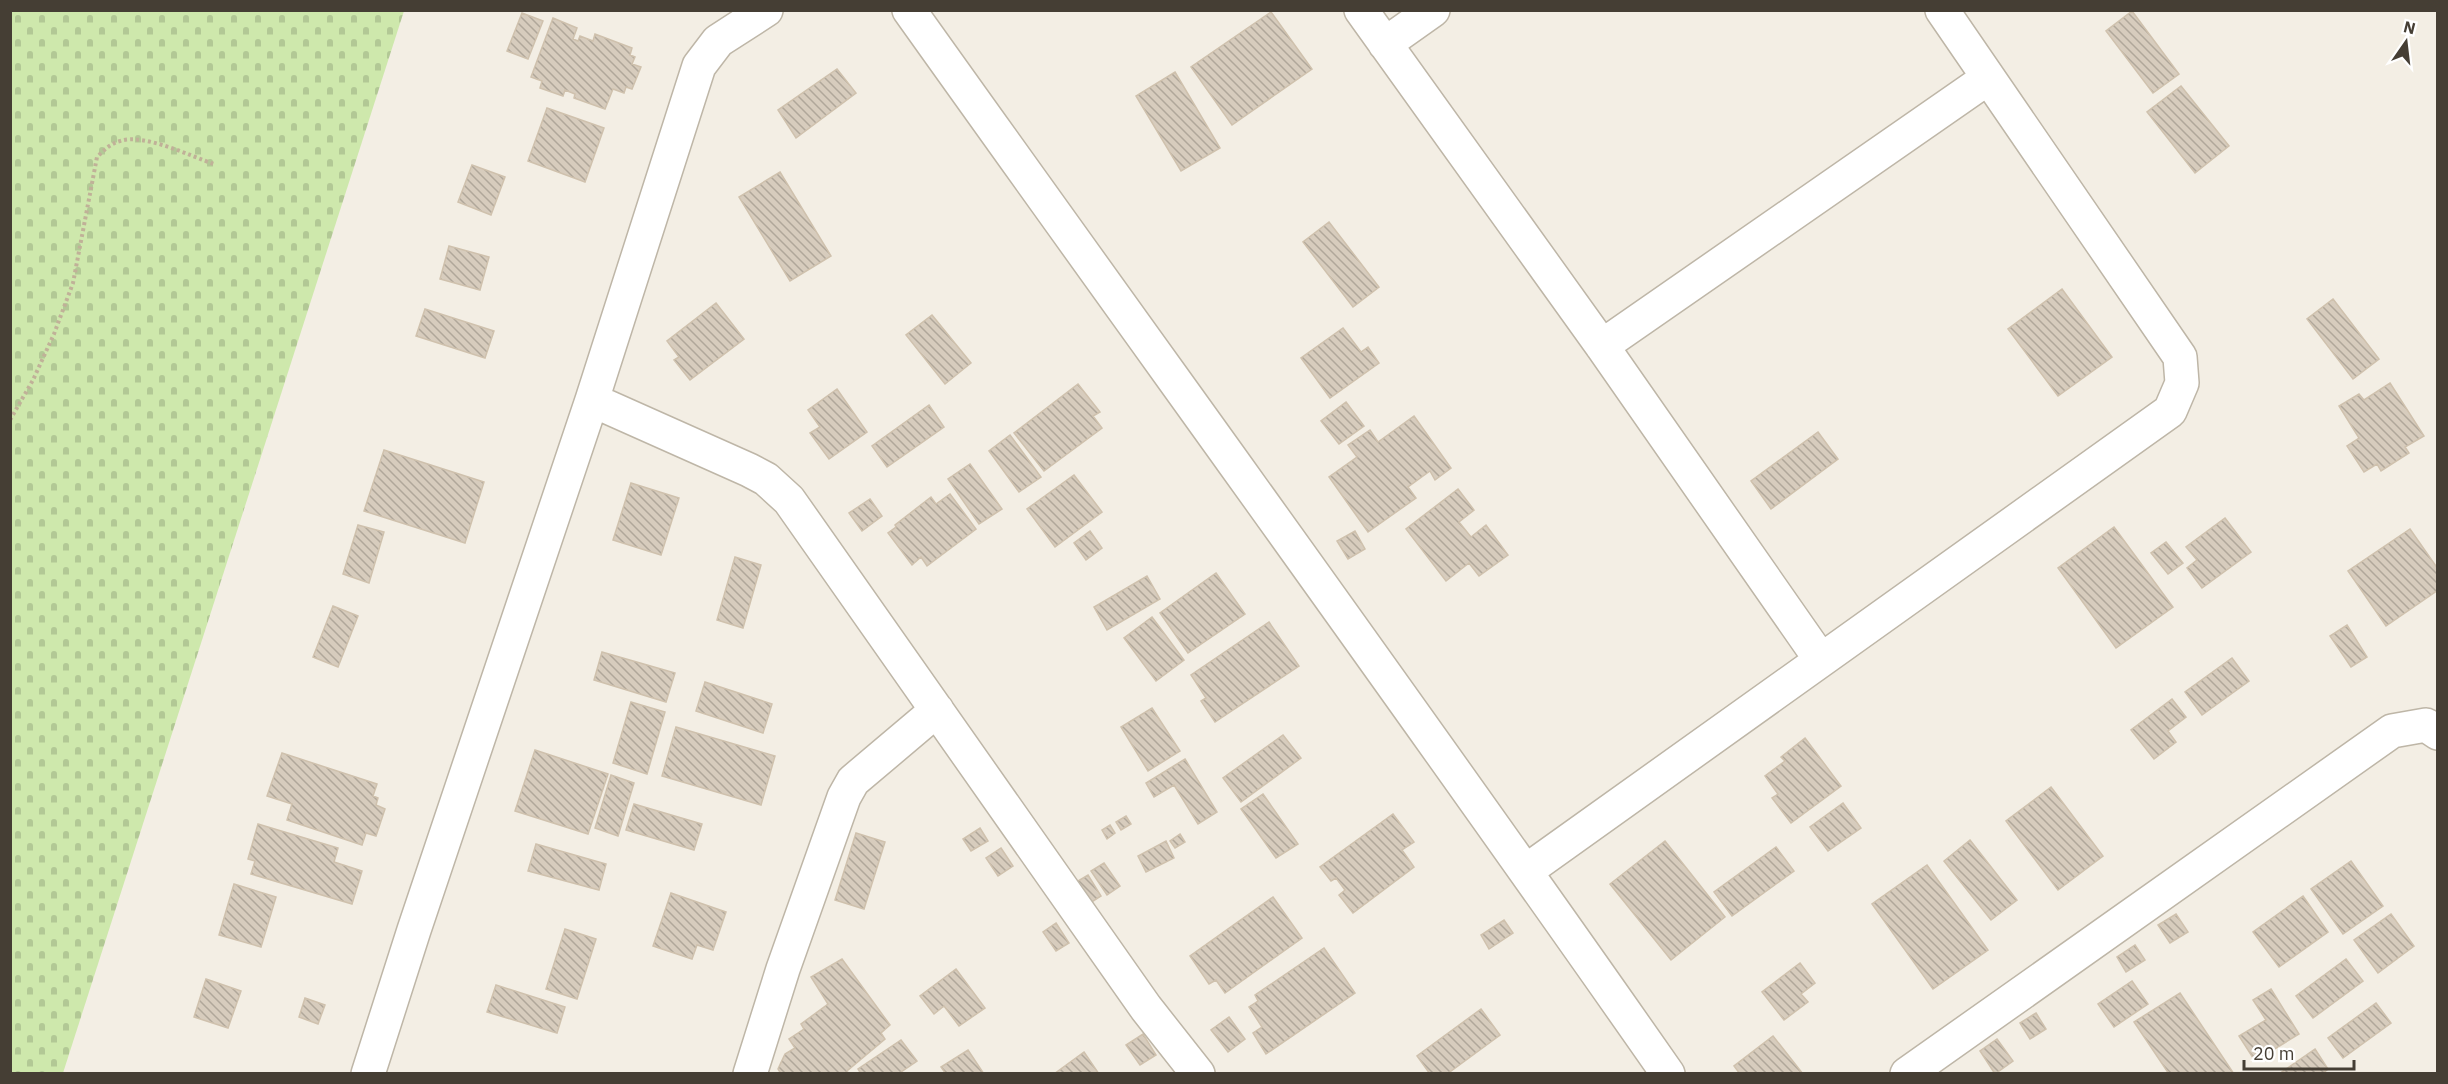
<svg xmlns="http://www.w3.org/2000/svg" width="2448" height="1084" font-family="'IBM Plex Sans',sans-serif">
<defs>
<pattern id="cemetery-stones" width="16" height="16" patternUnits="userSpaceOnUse" patternTransform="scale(1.5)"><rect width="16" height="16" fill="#cee8ac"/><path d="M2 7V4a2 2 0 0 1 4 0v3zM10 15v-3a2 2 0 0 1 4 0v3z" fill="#b2c895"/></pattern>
<pattern id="building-back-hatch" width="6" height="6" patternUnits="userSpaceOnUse" patternTransform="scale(1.5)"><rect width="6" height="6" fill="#d7ccbd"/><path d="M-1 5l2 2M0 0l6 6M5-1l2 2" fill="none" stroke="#b0a79a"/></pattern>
</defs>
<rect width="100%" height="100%" fill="#f3eee4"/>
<!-- cemetery -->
<path fill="url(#cemetery-stones)" d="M10 11H404L63 1073H11Z"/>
<!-- building -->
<path fill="url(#building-back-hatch)" stroke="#cfc1ad" stroke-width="1.5" d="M2132 11 2179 74 2153 93 2106 31Z
M1271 12 1312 69 1232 125 1191 67Z
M522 13 543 21 528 59 507 51Z
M553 18 577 28 573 39 578 41 580 36 593 41 595 34 632 48 630 55 635 57 632 64 641 67 632 89 626 87 624 93 613 89 605 109 574 98 575 94 565 90 563 96 540 88 542 81 531 77Z
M837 69 856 93 796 138 778 110Z
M1175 72 1220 148 1181 171 1136 96Z
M2181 86 2229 146 2195 173 2147 112Z
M547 108 604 128 585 182 528 161Z
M472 165 505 177 491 215 458 202Z
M780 172 831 256 790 281 739 197Z
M1329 222 1379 287 1353 307 1303 242Z
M449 246 489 257 480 290 440 279Z
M2062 289 2112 357 2058 396 2008 329Z
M2333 299 2379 359 2353 379 2307 319Z
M716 303 744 339 690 380 674 360 679 357 667 341Z
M425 309 494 331 485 358 416 336Z
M932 315 971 363 945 384 906 335Z
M1343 328 1361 352 1368 347 1379 363 1330 398 1301 358Z
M2390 383 2424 436 2405 447 2409 453 2381 471 2377 464 2364 472 2347 446 2359 438 2339 406 2359 394 2364 400Z
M1078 384 1100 412 1093 416 1102 428 1044 471 1014 433Z
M837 389 867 432 829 459 810 433 820 427 808 410Z
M1346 402 1364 426 1339 444 1321 421Z
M929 405 944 427 887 467 872 446Z
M1414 416 1451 468 1435 480 1430 471 1408 487 1416 498 1368 532 1329 477 1357 457 1348 445 1370 430 1378 442Z
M1818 432 1838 459 1771 509 1751 481Z
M1010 435 1041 477 1019 492 989 451Z
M384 450 484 482 465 543 364 511Z
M970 464 1002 509 979 524 948 479Z
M1074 475 1102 512 1055 547 1027 509Z
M631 483 679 498 661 555 613 540Z
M1458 489 1474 510 1459 522 1471 537 1486 525 1508 555 1479 576 1469 563 1446 581 1406 529Z
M950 494 976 529 927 566 921 557 912 565 888 533 896 527 895 525 931 497 936 504Z
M870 499 882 516 862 531 849 513Z
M2225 518 2251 552 2202 588 2187 568 2197 560 2186 547Z
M358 525 384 532 369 583 343 574Z
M2114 527 2173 607 2116 648 2058 568Z
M2410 529 2438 569V590L2386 626 2348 571Z
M1090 531 1102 548 1086 560 1074 543Z
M1355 531 1365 549 1348 559 1337 541Z
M2166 542 2183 563 2168 574 2151 553Z
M735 557 761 565 743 628 717 620Z
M1216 573 1245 614 1188 653 1160 613Z
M1147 576 1160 599 1107 630 1094 607Z
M333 606 358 616 338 667 313 657Z
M1152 617 1184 660 1156 681 1124 638Z
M1269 622 1299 666 1215 722 1201 701 1206 698 1191 675Z
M2347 625 2367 657 2351 667 2330 636Z
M602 652 675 673 666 702 594 680Z
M2232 658 2249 681 2202 715 2185 692Z
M705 682 772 704 763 733 696 711Z
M2172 699 2186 717 2168 731 2176 742 2154 759 2131 730Z
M631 702 665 712 647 774 613 763Z
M1152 708 1180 751 1148 771 1121 727Z
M676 727 775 756 761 805 662 776Z
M1283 735 1301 758 1241 802 1223 778Z
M1805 738 1841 786 1791 823 1772 798 1778 794 1765 776 1785 761 1781 757Z
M535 750 608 774 588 834 515 811Z
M282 753 377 784 373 796 378 798 376 805 385 809 376 836 366 833 362 845 287 820 292 804 267 796Z
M1185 759 1217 812 1198 824 1174 785 1154 797 1146 783Z
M611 775 634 783 618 836 595 828Z
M2051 787 2103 856 2058 890 2006 821Z
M1263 794 1298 844 1276 858 1241 809Z
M1843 803 1861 828 1828 851 1810 827Z
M634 804 702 824 694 850 626 830Z
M1393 814 1414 842 1402 850 1414 867 1353 913 1339 895 1345 890 1336 878 1331 881 1320 867Z
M1126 816 1131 824 1121 830 1116 822Z
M258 824 338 848 334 862 362 871 352 904 251 874 255 861 248 859Z
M1110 825 1115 833 1107 839 1102 830Z
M980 828 988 841 971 851 963 839Z
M856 833 885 842 864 909 835 900Z
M1180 834 1185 842 1175 848 1170 841Z
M1970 840 2017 900 1991 920 1944 861Z
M1166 841 1174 858 1146 872 1138 856Z
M1665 841 1725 917 1671 960 1610 884Z
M536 844 606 864 599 890 528 871Z
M1776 847 1794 871 1732 916 1714 892Z
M1001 848 1013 866 998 876 986 858Z
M2351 861 2383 906 2343 934 2311 889Z
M1104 863 1120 886 1107 895 1091 871Z
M1927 865 1988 950 1933 989 1872 904Z
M1088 875 1101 896 1087 905 1073 884Z
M234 884 276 897 261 947 219 935Z
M671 893 726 912 713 950 697 945 692 959 653 946Z
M2303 896 2328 932 2279 967 2253 932Z
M1273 897 1302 938 1225 993 1216 980 1209 984 1190 956Z
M2176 914 2188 932 2170 943 2158 925Z
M2391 914 2414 946 2378 973 2354 940Z
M1504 920 1513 933 1489 949 1481 935Z
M1056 923 1069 943 1056 951 1043 932Z
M565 929 596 939 577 999 546 989Z
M2135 945 2145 960 2126 972 2117 957Z
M1324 948 1355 993 1266 1054 1253 1033 1262 1027 1249 1007 1258 1001 1255 995Z
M842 959 890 1025 881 1033 885 1039 847 1071 849 1074H781L778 1069 785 1054 795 1048 789 1039 804 1029 801 1024 828 1004 811 977Z
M2346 959 2363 981 2313 1018 2296 996Z
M1800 963 1815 983 1801 994 1808 1002 1784 1020 1762 992Z
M956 969 985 1008 959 1026 944 1006 934 1014 920 996Z
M206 979 241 991 228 1028 194 1017Z
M2132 981 2148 1004 2114 1027 2098 1004Z
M496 985 565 1007 557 1033 487 1012Z
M2271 989 2299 1034 2255 1061 2239 1036 2266 1020 2253 1000Z
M2180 993 2234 1074H2169L2134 1022Z
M305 998 325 1005 318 1024 299 1017Z
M2376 1003 2391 1023 2343 1058 2328 1038Z
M1481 1009 1500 1035 1447 1074H1430L1417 1056Z
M2036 1013 2046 1029 2030 1039 2020 1023Z
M1229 1017 1245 1039 1228 1052 1211 1030Z
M1143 1034 1156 1055 1140 1065 1126 1045Z
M1773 1036 1803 1074H1740L1734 1066Z
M1997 1039 2013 1061 1995 1074 1980 1051Z
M901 1040 917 1061 898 1074H861L858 1069Z
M2315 1049 2328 1069 2322 1074H2279Z
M968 1050 984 1074H946L941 1067Z
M1084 1052 1099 1074H1054Z"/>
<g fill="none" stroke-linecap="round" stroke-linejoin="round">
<defs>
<path id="minor" d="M909 10C1162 365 1419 717 1668 1074
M1361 10 1602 346 1821 660
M1385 44 1433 10
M1602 346 1988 78
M592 400 749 470 766 479 789 500 1146 1008 1198 1074
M1526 871 2170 411 2182 383 2180 357 1942 10
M368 1074 414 930 592 400 699 66 718 41 766 10
M750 1074 783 969 844 797 853 781 937 710
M1907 1074 2392 731 2426 725 2438 733"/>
</defs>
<!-- minor casing -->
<use href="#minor" stroke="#beb6a7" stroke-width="36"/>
<!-- path -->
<path stroke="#c0b198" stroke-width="4" stroke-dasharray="3 3" stroke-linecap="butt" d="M10 420 33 380 54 334 73 283 97 157C104 150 110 144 120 141 144 133 190 156 214 164"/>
<!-- minor -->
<use href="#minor" stroke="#fff" stroke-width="33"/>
</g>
<!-- border -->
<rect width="2448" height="1084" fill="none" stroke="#453e34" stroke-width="24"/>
<!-- north arrow -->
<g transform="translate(2406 42) rotate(14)" stroke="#ffffff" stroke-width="4.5" paint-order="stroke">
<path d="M0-4.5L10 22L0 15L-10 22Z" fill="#453e34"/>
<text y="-9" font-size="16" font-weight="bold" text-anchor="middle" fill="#453e34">N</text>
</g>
<!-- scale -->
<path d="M2244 1060v9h110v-9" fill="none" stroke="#453e34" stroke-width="3"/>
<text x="2253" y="1060" font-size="18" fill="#453e34" stroke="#ffffff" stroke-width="4.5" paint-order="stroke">20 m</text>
</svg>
